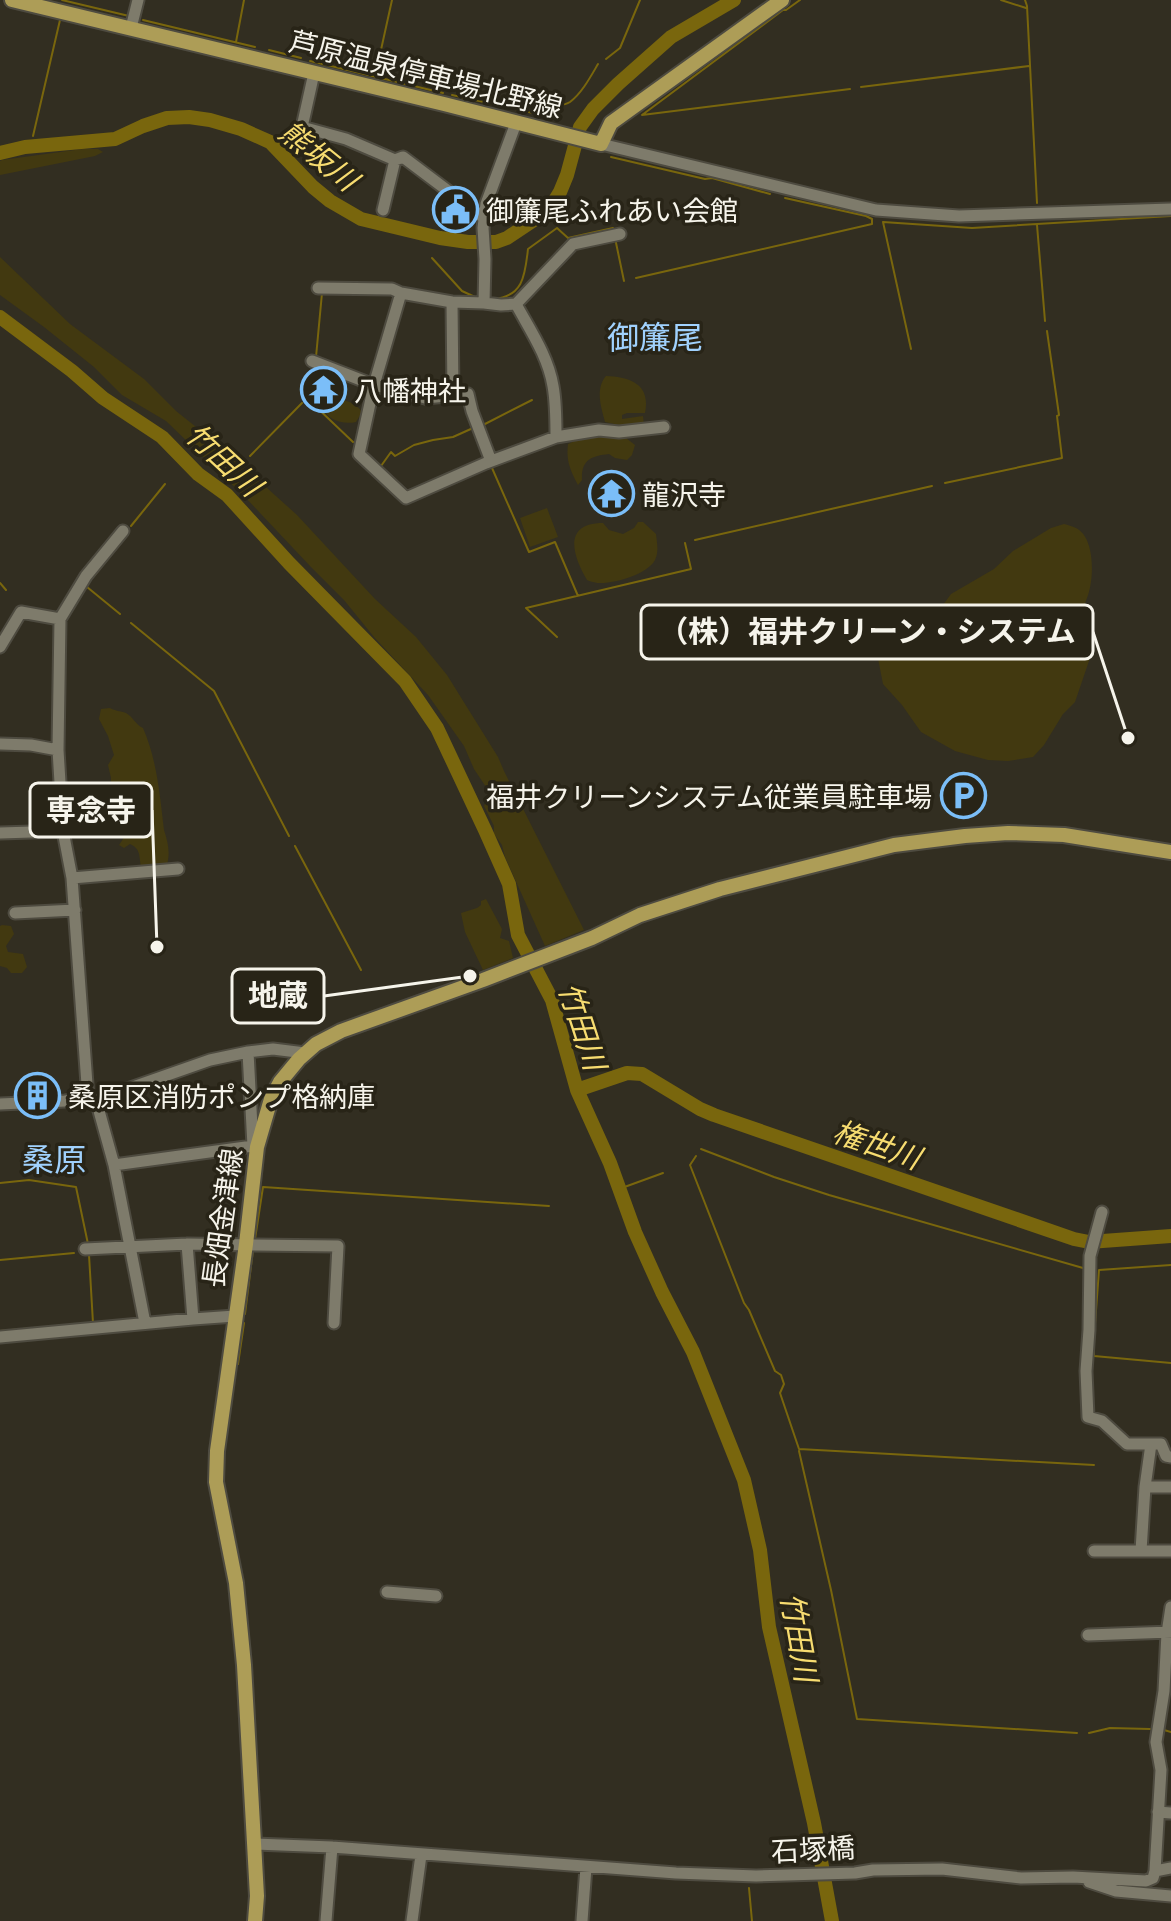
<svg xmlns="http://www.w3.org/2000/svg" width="1171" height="1921" font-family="'PT Sans Narrow','Noto Sans JP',sans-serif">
<rect width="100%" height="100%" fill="#322e21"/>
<!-- green -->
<path fill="#423910" d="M82 149H98L103 152 95 156 0 175V161L2 160Z
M0 257 70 324 144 379 176 411 225 450 297 515 375 599 416 637 447 675 498 757 504 771 584 930 545 946 505 857 502 845 494 834V826L484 806 490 793 474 769 464 746 428 695 374 637 344 600 310 566 244 496 166 421 122 395 94 367 44 327 0 295Z
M606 376C630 377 651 384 645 413H627L622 415V419L643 416 644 426 625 429 624 426 605 422C601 407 595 389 606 376Z
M334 398C345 400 355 402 362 412L356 422C343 425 326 420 322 406L325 400Z
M615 435 626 438 635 445 632 455 627 460 615 458 609 454C591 456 581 460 582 480L578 485C570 470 566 461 568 444L581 438Z
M547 508 558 537 530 547 520 518Z
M638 522H643L656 534C657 543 659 552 655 560 648 574 614 584 599 583 596 583 589 581 587 580 572 555 563 523 603 523L609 530 623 534 634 528Z
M1064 524C1068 525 1072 526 1076 528 1096 538 1094 581 1087 598 1084 608 1076 617 1071 626L1079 642 1090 646 1089 661 1075 702 1063 714 1044 745 1033 757 1008 761 988 760 955 751 921 732 902 705 883 684 873 633C894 604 907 604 940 609L951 594 994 569 1013 551 1051 528Z
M110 708C115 711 120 711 126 713 133 717 136 725 143 728 157 760 160 796 164 830 168 842 171 855 166 867H141C139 856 141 849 130 844L124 848 119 845 125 836C119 828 108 826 100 819V813L109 808 111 778 108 765 114 755 108 736 99 719 101 709Z
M486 899 502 929 500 938 509 941 513 958 483 970 465 932 461 913 477 908 481 905V901Z
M2 925 11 926 14 934 6 946 8 952 23 954 27 967 22 973H11L7 968 0 966V926Z"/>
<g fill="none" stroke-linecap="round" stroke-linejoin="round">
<!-- stream -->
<path stroke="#79660d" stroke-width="2" d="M62 0 129 16
M800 0 786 10H783L642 115 850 89
M1001 0 1026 8
M1025 0 1027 6 1037 203
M143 20 255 47
M236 42 244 0
M269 50 301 58
M606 59 620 48 640 0
M310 61 443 93
M375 77 392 0
M861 87 1029 66
M452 95 547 116 551 104C557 105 564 106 570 102 582 93 591 76 598 64
M33 136 60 20
M611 157 705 179 712 178 770 194
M1037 225 1045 321
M615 238 624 281
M432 258 462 291 475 297
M636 278 872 224V219L866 216 785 198
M493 299C524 297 525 274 528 249L557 228 568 238 613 228V232
M911 349 883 222 972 228 1171 216
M316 357 322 293
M315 369 311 402 353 442
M483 425 532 400
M250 456 302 403
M376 462 381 466 391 452 395 456 414 445 433 440 453 437 473 428
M492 468 529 552 555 542 578 596
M945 483 1062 458 1057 416 1059 415 1047 331
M131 526 165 484
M695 540 932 486
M94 576 115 549
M0 583 6 590
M87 587 120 614
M131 623 214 691 289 836
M557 637 526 608 691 569 685 543
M295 846 361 970
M701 1149 774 1177 829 1195 1083 1268
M696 1156 690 1165 744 1303 749 1310 775 1371 781 1375 784 1384 780 1393 799 1449 1094 1465
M0 1183 29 1180 76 1187 88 1244
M619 1189 663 1173
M255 1239 263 1187 549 1206
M89 1255 93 1323
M0 1260 74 1253
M245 1314 253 1250
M1095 1324 1099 1270 1171 1265
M0 1331 67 1325
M1094 1338V1356L1171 1363
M238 1364 244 1323
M799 1451 831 1590 857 1719 1077 1733
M1164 1730 1171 1732
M1089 1733 1110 1728 1150 1729
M749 1888 752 1921"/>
<!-- river -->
<path stroke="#79660d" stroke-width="14" d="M0 153 25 147 115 139 143 126 167 118 189 117 210 120 241 129 270 142 313 187 330 201 361 219 440 238 468 242H496L507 238 549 210 560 192 567 175 580 127 593 109 618 84 671 37 734 0
M0 317 72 371 103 398 162 437 198 474 227 495 289 563 405 681 437 728 485 830 509 884 518 935 552 1000 577 1090 610 1163 635 1232 662 1292 693 1352 744 1480 760 1550 769 1627 814 1823 832 1921
M577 1090 627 1073 642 1074 700 1109 714 1115 1074 1239 1089 1242 1171 1236"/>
<defs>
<path id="minor" d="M131 28 138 0
M314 73 302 127 346 139 395 160 383 210
M601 144 876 210 959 216 1171 209
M395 160 403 157 484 218
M318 288 392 289 401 293 452 302 484 303 501 305 516 304 573 244 620 234
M401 293 374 385 359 454 406 498 486 463 556 437 599 430 619 432 664 427
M452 302 453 395
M484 303 485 259 483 228 486 204 516 123
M516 304C530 330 548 356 553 386 556 402 556 420 556 437
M312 361 374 385 425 398 468 394 472 411 491 461
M0 647 21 612 60 619
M0 744 31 745 58 750
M0 833 63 831
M72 878 178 869
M15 913 75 910
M248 1052 253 1146 257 1147
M88 1098 72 878 63 831 58 750 60 619 86 576 123 531
M96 1100 114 1165 145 1323
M0 1104 65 1101 88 1098 96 1100 210 1060 248 1052 273 1049 305 1053
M114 1165 253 1146
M1102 1212 1090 1256 1089 1330 1086 1371 1088 1417 1102 1421 1127 1444H1161L1166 1456 1171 1457
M187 1244 193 1319
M85 1249 187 1244 338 1246 334 1323
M0 1337 193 1319 235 1316
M1145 1487H1171
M1094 1551H1141L1145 1487 1151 1444
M1141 1551H1171
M387 1592 436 1596
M1088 1635 1171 1632
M1158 1812 1171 1813
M255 1844 332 1847 676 1873 756 1876 855 1873 873 1870 942 1869 1021 1878 1073 1877 1146 1881 1153 1878 1155 1871 1161 1770 1156 1742 1164 1691 1167 1633 1171 1607
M1155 1871 1171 1868
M1089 1882 1116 1891 1171 1896
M326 1921 332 1847
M412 1921 421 1855
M582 1921 586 1867"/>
<path id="major" d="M12 0 444 104 601 144 611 123 782 0
M255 1921 257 1896 244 1665 236 1583 216 1482 217 1451 246 1244 257 1147 271 1099 280 1082 299 1059 316 1044 341 1031 483 980 592 938 640 915 720 889 894 845 965 836 1008 833 1064 835 1171 852"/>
</defs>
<!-- minor casing -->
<use href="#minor" stroke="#4e4b40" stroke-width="15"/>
<!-- major casing -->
<use href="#major" stroke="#4e4b40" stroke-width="18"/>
<!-- minor -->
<use href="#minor" stroke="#7e7b6b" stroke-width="11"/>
<!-- major -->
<use href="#major" stroke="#ad9d57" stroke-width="14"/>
</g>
<!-- icons -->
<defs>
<symbol id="civic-ring" viewBox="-11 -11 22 22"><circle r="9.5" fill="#282417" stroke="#7bbef8" stroke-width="1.5"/><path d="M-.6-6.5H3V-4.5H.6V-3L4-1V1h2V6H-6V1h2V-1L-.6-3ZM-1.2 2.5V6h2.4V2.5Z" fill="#7bbef8"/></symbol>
<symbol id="temple-ring" viewBox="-11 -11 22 22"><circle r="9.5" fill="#282417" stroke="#7bbef8" stroke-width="1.5"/><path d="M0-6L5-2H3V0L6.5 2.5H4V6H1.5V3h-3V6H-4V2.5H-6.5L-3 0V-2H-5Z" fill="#7bbef8"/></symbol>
<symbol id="parking-ring" viewBox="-11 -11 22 22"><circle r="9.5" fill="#282417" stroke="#7bbef8" stroke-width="1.5"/><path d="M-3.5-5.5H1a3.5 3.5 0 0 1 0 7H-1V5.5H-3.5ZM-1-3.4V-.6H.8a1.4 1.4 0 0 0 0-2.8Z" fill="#7bbef8"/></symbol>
<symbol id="building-ring" viewBox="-11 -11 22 22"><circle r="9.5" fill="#282417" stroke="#7bbef8" stroke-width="1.5"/><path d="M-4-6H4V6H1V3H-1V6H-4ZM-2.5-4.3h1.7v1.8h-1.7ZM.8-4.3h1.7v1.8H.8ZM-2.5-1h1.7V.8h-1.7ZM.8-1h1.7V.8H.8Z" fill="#7bbef8"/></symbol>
</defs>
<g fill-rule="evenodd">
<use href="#civic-ring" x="430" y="184" width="51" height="51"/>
<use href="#temple-ring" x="298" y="364" width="51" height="51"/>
<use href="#temple-ring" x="586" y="468" width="51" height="51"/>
<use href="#parking-ring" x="938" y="770" width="51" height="51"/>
<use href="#building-ring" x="12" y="1070" width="51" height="51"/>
</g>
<g text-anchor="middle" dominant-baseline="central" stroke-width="7" stroke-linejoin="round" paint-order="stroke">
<!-- street labels -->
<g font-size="28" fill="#f6f4eb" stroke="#282417">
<text transform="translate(426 74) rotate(14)">芦原温泉停車場北野線</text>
<text transform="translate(222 1218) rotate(-82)">長畑金津線</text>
<text transform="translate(813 1849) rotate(-3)">石塚橋</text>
</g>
<!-- poi labels -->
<g font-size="28" fill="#f6f4eb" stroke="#282417" text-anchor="start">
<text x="486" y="210">御簾尾ふれあい会館</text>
<text x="354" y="390">八幡神社</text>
<text x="642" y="494">龍沢寺</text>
<text x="932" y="796" text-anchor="end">福井クリーンシステム従業員駐車場</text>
<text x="68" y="1096">桑原区消防ポンプ格納庫</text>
</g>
<!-- water labels -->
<g font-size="30" font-style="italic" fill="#f7dc70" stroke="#282417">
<text transform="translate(319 155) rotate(39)">熊坂川</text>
<text transform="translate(224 459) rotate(43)">竹田川</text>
<text transform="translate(583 1026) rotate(72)">竹田川</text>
<text transform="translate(877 1144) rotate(19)">権世川</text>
<text transform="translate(800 1637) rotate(80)">竹田川</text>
</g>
<!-- quarter labels -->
<g font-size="32" fill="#a0d1fd" stroke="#282417">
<text x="655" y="337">御簾尾</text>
<text x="54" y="1159">桑原</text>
</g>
</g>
<!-- callouts -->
<path fill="none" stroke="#f6f4eb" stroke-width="3" d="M1128 738L1093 632M157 947L152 810M470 976L324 996"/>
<g fill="#f6f4eb" stroke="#282417" stroke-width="3">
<circle cx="1128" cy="738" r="8"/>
<circle cx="157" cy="947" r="8"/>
<circle cx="470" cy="976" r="8"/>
</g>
<g fill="#282417" stroke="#f6f4eb" stroke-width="3">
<rect x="641" y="605" width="452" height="54" rx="8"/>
<rect x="30" y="783" width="122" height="54" rx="8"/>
<rect x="232" y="969" width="92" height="54" rx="8"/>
</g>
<g font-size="30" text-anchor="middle" font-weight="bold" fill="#f6f4eb">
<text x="867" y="642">（株）福井クリーン・システム</text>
<text x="91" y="821">専念寺</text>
<text x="278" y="1006">地蔵</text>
</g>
</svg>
